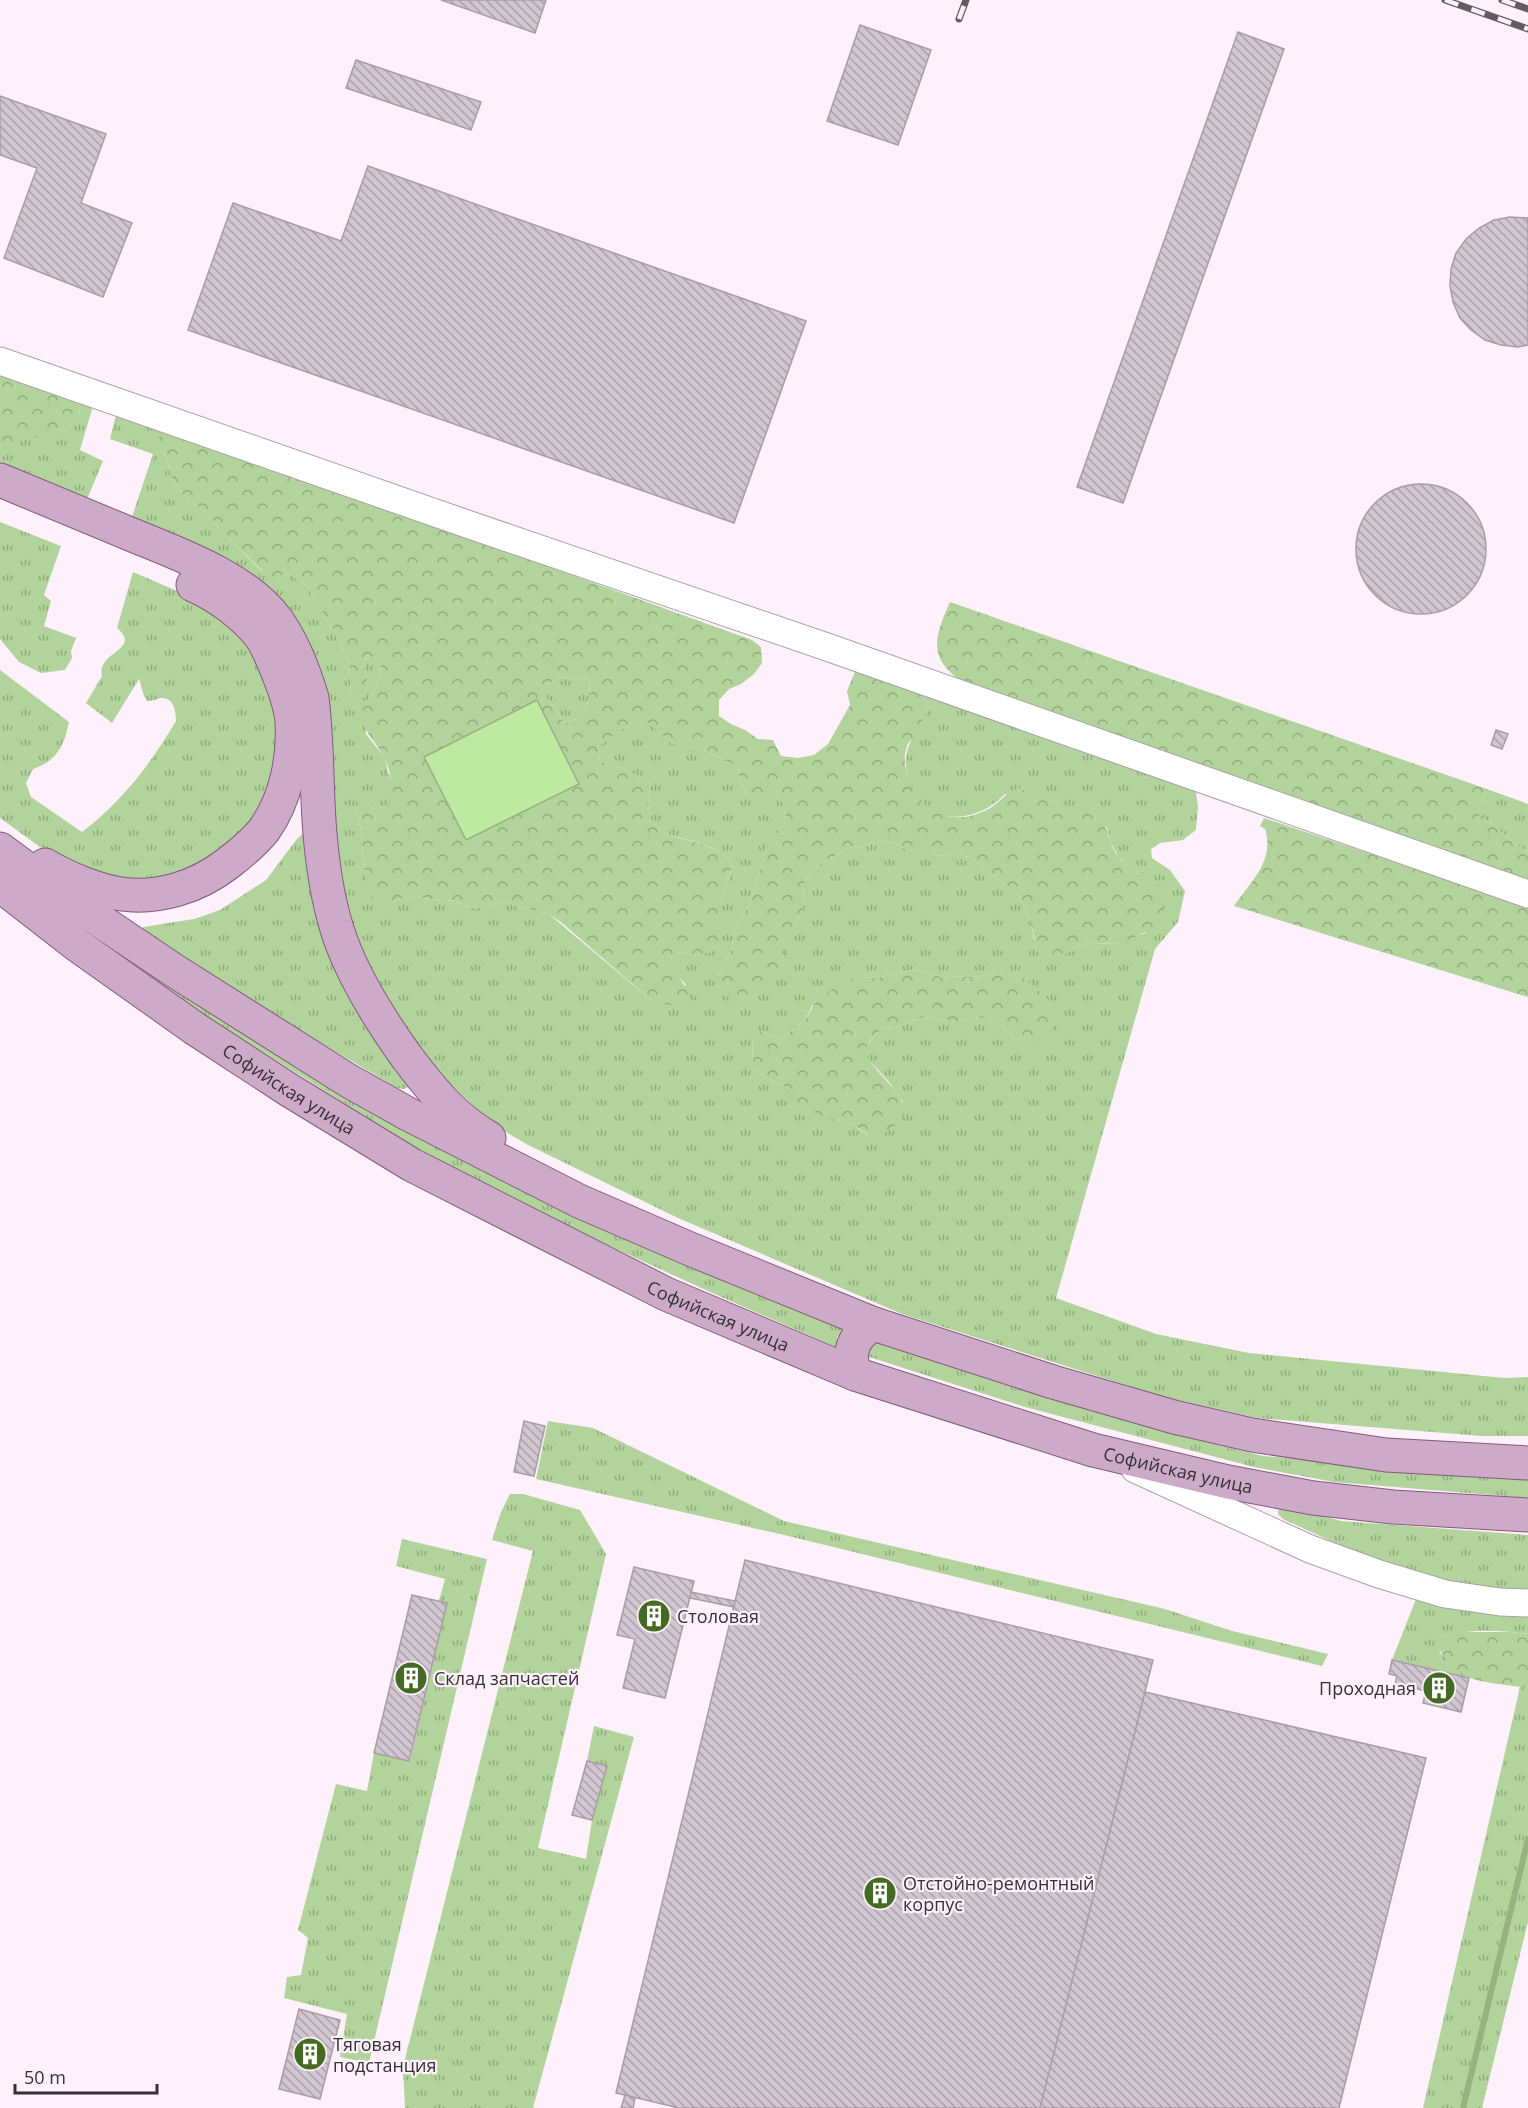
<svg xmlns="http://www.w3.org/2000/svg" width="1528" height="2108" font-family="'Open Sans',sans-serif">
<defs>
<pattern id="grass-tufts" width="24" height="20" patternUnits="userSpaceOnUse" patternTransform="scale(1.5)"><rect width="24" height="20" fill="#b2d39b"/><path d="M3 7l-1-3M5 7V3M7 7l1-3M15 17l-1-3M17 17v-4M19 17l1-3" fill="none" stroke="#92ac7f"/></pattern>
<pattern id="forest-crowns" width="20" height="18" patternUnits="userSpaceOnUse" patternTransform="scale(1.5)"><rect width="20" height="18" fill="#b2d39b"/><path d="M2 6a3 3 0 1 1 6 0M12 15a3 3 0 1 1 6 0" fill="none" stroke="#92ac7f"/></pattern>
<pattern id="building-back-hatch" width="6" height="6" patternUnits="userSpaceOnUse" patternTransform="scale(1.5)"><rect width="6" height="6" fill="#d1c5cf"/><path d="M-1 5l2 2M0 0l6 6M5-1l2 2" fill="none" stroke="#aaa1a9"/></pattern>
</defs>
<rect width="100%" height="100%" fill="#fef1fb"/>
<!-- grass -->
<path fill="url(#grass-tufts)" fill-rule="evenodd" d="M80 403 93 406 80 450 103 461 85 504 0 469V446L71 425 80 412Z
M117 411 181 434 161 451 166 456 172 479 183 494 206 513 226 536 262 571 276 577 289 574 307 586 327 621 336 633 349 663 351 691 364 697 368 683 364 669 366 655 380 660 381 675 375 690 365 704 366 734 385 758 388 772 394 785V800L381 808 368 799 355 801 361 831 364 867 391 903 405 897 456 901 473 909 504 902 550 915 652 1001 686 985 675 972 671 958 683 952 697 956 720 936V905L730 876 732 862C728 859 725 855 721 853 686 829 637 849 651 784L627 770 600 761 598 747C615 732 626 723 649 723L671 743 686 747 700 748 738 767 740 783 748 795H776L786 806 785 823 767 848 750 905 740 917 734 932 732 947 719 976 792 927 801 915 804 900 803 885 811 872 823 862 851 847 866 846 879 840 894 843 908 850 937 856 955 854 970 857 1020 897 1031 924 1034 939 1065 954 1076 946 1091 943 1119 944 1132 937 1146 933 1144 872 1130 867 1118 856 1111 843 1107 828 1080 810 1050 801 1005 794C967 834 906 820 906 761 906 746 914 736 920 722 921 719 926 714 927 710 928 706 924 697 923 692L1195 787 1198 806 1196 830 1183 840 1160 843 1151 849 1152 858 1170 870 1185 891 1178 922 1155 949 1056 1298 1156 1334 1249 1353 1504 1378 1528 1377V1436H1482L1257 1418 1160 1396 902 1314 678 1218 528 1145 492 1124 426 1060 363 966 341 900 324 703 130 523 153 454 110 439ZM916 969 943 978 958 976 973 977 1005 973 1015 1040 993 1018 986 1017 957 1022 926 1017 919 1018 897 1027 881 1028 867 1045 865 1053 868 1059 889 1082 903 1102 867 1135 854 1125 838 1121 785 1087 763 1076 753 1067 752 1035 759 1031 780 1039 805 1020 812 1006 861 977 876 978Z
M0 522 61 546 44 595 51 601 44 626 76 638 71 651 72 658 65 670 41 673 19 662 0 639Z
M133 572 189 596 211 608 256 652 282 734 269 792 254 819 208 864 156 880 133 882 77 870 40 847 0 818V670L69 722C64 746 57 761 33 769L26 783 31 797 82 832C122 802 151 763 176 721 176 712 174 697 161 698 156 699 153 701 147 701 142 694 142 687 139 679L112 723 86 703 102 676C96 651 143 650 117 628Z
M559 677 590 680C588 704 590 714 565 724L541 690Z
M1487 789 1528 804V853L1477 813Z
M302 834 309 837 410 1086 404 1089 397 1088 141 936 143 927 194 919 220 910 266 880 296 840Z
M143 963 844 1329 837 1337 838 1348 710 1292 529 1209 408 1143 196 1010 139 971Z
M872 1340 1210 1443 1263 1456 1528 1479V1498L1334 1482 1254 1467 1025 1407 869 1357 867 1347Z
M548 1421 593 1428 784 1521 1165 1609 1232 1631 1328 1654 1322 1666 780 1534 536 1479Z
M510 1494H523L580 1510 606 1554 538 1848 586 1859 592 1820 607 1767 587 1761 594 1726 634 1737 533 2108H405L403 2067 533 1551 492 1540 501 1512Z
M1279 1506H1286L1341 1521 1528 1535V1592L1439 1581 1383 1565 1283 1519 1278 1514Z
M402 1539 487 1559 369 2063 340 2057 347 2014 284 1998 287 1977 301 1975 308 1938 298 1930 336 1784 367 1791 374 1753 410 1761 447 1603 439 1601 445 1579 396 1566Z
M1416 1599 1528 1612V1634C1498 1630 1467 1628 1438 1638L1440 1653 1469 1678 1392 1660Z
M1528 1673V1922L1482 2108H1423L1520 1687Z"/>
<!-- forest -->
<path fill="url(#forest-crowns)" fill-rule="evenodd" d="M0 374 80 403C80 410 80 415 76 421 67 431 16 442 0 446Z
M181 434 752 640 761 647 762 663 754 674 741 684 729 689 719 700V716L731 724 745 730 758 739 773 740 781 756 798 758 814 755 828 744 850 705 847 691 856 669 923 692C924 697 928 705 927 710 926 712 917 732 915 735 913 739 908 742 907 746 902 759 907 780 914 791 932 820 964 825 993 806 1004 798 1004 794 1019 788 1030 793 1042 798 1053 802 1066 806 1087 808 1097 816 1110 827 1108 844 1118 856 1126 866 1136 867 1145 873 1164 886 1166 906 1159 926L1119 944 1091 943 1076 946 1065 954 1051 958 1038 952 1031 924 1020 897 970 857 955 854 937 856 922 854 908 850 894 843 879 840 866 846 851 847 823 862 811 872 803 885 804 900 801 915 792 927 779 970 758 991 746 999 732 1002 723 992 719 976 732 947 734 932 740 917 750 905 767 847 785 823 786 806 776 795H748L740 783 738 767 700 748 686 747 670 743 649 723C627 723 615 733 598 747L600 761 627 770 651 784C637 848 686 830 721 853 725 855 728 859 732 862L730 876 720 905V936L712 952 697 956 683 952 671 958C675 974 686 985 692 1001L680 1007 652 1001 562 923 550 915 504 902 473 909 456 901 405 897 391 903 373 904 364 867 361 831 355 801 359 786 368 799 381 808 394 799C394 789 389 766 384 757 376 743 367 734 360 719L365 704 375 690 381 675 380 660 366 655 364 669 368 683 364 698 351 691 349 663 336 633 327 621 307 586 289 574 276 577 268 576 226 536 206 513 183 494 172 479 166 456 156 445 157 437ZM559 677 590 680C588 704 590 714 565 724L541 690Z
M950 602 1487 789 1477 813 1528 853V880L975 690C931 663 929 648 950 602Z
M1264 818 1528 907V997L1234 906C1251 881 1275 861 1265 829L1260 826Z
M916 969 943 978 958 976 973 977 1005 973 1021 975 1049 1000 1054 1015 1052 1030 1036 1046 1029 1048 1015 1040 993 1018 986 1017 957 1022 926 1017 919 1018 897 1027 881 1028C877 1034 869 1040 867 1046 859 1063 906 1090 904 1111 903 1122 885 1136 875 1136 866 1137 862 1129 855 1126 850 1123 843 1123 838 1121 820 1115 792 1105 785 1087L763 1076 753 1067 752 1035 759 1031 780 1039 805 1020 817 1000 845 981 861 977 876 978Z
M1458 1632H1511L1528 1634V1673L1520 1687C1507 1685 1477 1682 1468 1677 1456 1670 1434 1652 1438 1638Z"/>
<!-- water -->
<path fill="#bee9a0" stroke="#95b280" stroke-width="1.5" d="M537 700 579 784 466 840 424 757Z"/>
<g fill="none" stroke-linecap="round" stroke-linejoin="round">
<!-- stream -->
<path stroke="#95b280" stroke-width="6" d="M1463 2108 1528 1839"/>
</g>
<!-- building -->
<path fill="url(#building-back-hatch)" stroke="#a99da6" stroke-width="1.5" d="M441 0H546L535 33Z
M860 25 931 50 898 145 827 121Z
M1238 32 1284 49 1123 503 1077 487Z
M356 60 481 102 471 130 346 88Z
M0 96 106 134 81 203 132 223 103 297 4 258 37 168 0 155Z
M368 166 806 321 734 523 188 330 233 203 341 241Z
M1510 217 1528 218V345L1518 347 1501 345 1485 340 1471 330 1460 318 1453 302 1450 286 1451 269 1456 253 1466 239 1479 228 1494 220Z
M1356 549a65 65 0 1 1 130 0a65 65 0 1 1-130 0Z
M1496 730 1508 734 1502 749 1491 745Z
M524 1421 545 1426 534 1476 514 1472Z
M745 1560 1153 1660 1040 2108H679L616 2093Z
M634 1567 694 1581 665 1698 623 1688 635 1639 617 1635Z
M691 1592 735 1601 734 1607 690 1598Z
M412 1595 447 1603 409 1761 374 1753Z
M1392 1660 1469 1678 1461 1712 1423 1703 1426 1691 1395 1684 1397 1676 1389 1674Z
M1145 1692 1426 1758 1339 2108H1040Z
M587 1761 607 1766 592 1820 572 1815Z
M299 2009 340 2020 320 2099 279 2089Z
M625 2095 635 2098 633 2108H621Z"/>
<g fill="none" stroke-linecap="round" stroke-linejoin="round">
<defs>
<path id="minor" d="M0 361 467 524 827 647 1528 894
M1135 1469 1310 1549 1379 1574 1445 1594 1500 1602 1528 1603"/>
<g id="major">
<path d="M0 480C41 497 82 514 123 531 172 552 243 575 276 619 293 642 304 671 312 698 318 743 316 789 320 834 323 869 329 908 341 941 356 982 381 1021 406 1056 430 1088 454 1118 489 1138"/>
<path d="M0 849 68 899 175 971 349 1081 408 1114 579 1201 690 1249 874 1324 1053 1382 1174 1417 1252 1435 1386 1455 1528 1463"/>
<path d="M45 865C65 877 98 891 121 894 159 899 197 887 227 864 240 854 254 843 264 830 286 799 294 759 292 722 291 704 283 686 277 670 272 659 268 647 261 637 245 616 217 595 193 585"/>
<path id="s1" d="M0 885 77 945 194 1028 289 1090 412 1165 666 1294 855 1374 1093 1450 1228 1482 1313 1498 1393 1507 1528 1515"/>
<path d="M855 1374C847 1352 853 1336 874 1324"/>
</g>
</defs>
<!-- minor casing -->
<use href="#minor" stroke="#ada0aa" stroke-width="29"/>
<!-- major casing -->
<use href="#major" stroke="#825b7c" stroke-width="35"/>
<!-- minor -->
<use href="#minor" stroke="#fff" stroke-width="27"/>
<!-- major -->
<use href="#major" stroke="#cdaac7" stroke-width="33"/>
<defs>
<path id="rail" d="M1445 0 1528 29
M1502 0 1528 9
M959 19 966 0"/>
</defs>
<!-- rail casing -->
<use href="#rail" stroke="#635c61" stroke-width="7"/>
<!-- rail -->
<use href="#rail" stroke="#fef1fb" stroke-width="4.5" stroke-dasharray="14" stroke-linecap="butt"/>
</g>
<!-- icons -->
<defs>
<symbol id="building-disc" viewBox="-11 -11 22 22"><circle r="9.5" fill="#446a23" stroke="#fef1fb"/><path d="M-4-6H4V6H1V3H-1V6H-4ZM-2.5-4.3h1.7v1.8h-1.7ZM.8-4.3h1.7v1.8H.8ZM-2.5-1h1.7V.8h-1.7ZM.8-1h1.7V.8H.8Z" fill="#fff"/></symbol>
</defs>
<g fill-rule="evenodd">
<use href="#building-disc" x="635" y="1597" width="38" height="38"/>
<use href="#building-disc" x="392" y="1659" width="38" height="38"/>
<use href="#building-disc" x="1420" y="1669" width="38" height="38"/>
<use href="#building-disc" x="861" y="1874" width="38" height="38"/>
<use href="#building-disc" x="291" y="2035" width="38" height="38"/>
</g>
<g text-anchor="middle" dominant-baseline="central" stroke-width="4.5" stroke-linejoin="round" paint-order="stroke">
<!-- street labels -->
<g font-size="18" fill="#363135" stroke="#fef1fb">
<text stroke="none"><textPath href="#s1" startOffset="354">Софийская улица</textPath></text>
<text stroke="none"><textPath href="#s1" startOffset="840">Софийская улица</textPath></text>
<text stroke="none"><textPath href="#s1" startOffset="1326">Софийская улица</textPath></text>
</g>
<!-- poi labels -->
<g font-size="18" fill="#363135" stroke="#fef1fb" text-anchor="start">
<text x="677" y="1616">Столовая</text>
<text x="434" y="1678">Склад запчастей</text>
<text x="1416" y="1688" text-anchor="end">Проходная</text>
<text x="903" y="1883">Отстойно-ремонтный<tspan x="903" dy="21">корпус</tspan></text>
<text x="333" y="2044">Тяговая<tspan x="333" dy="21">подстанция</tspan></text>
</g>
</g>
<!-- scale -->
<path d="M15 2084v9h142v-9" fill="none" stroke="#363135" stroke-width="3"/>
<text x="24" y="2084" font-size="18" fill="#363135" stroke="#fef1fb" stroke-width="4.5" paint-order="stroke">50 m</text>
</svg>
